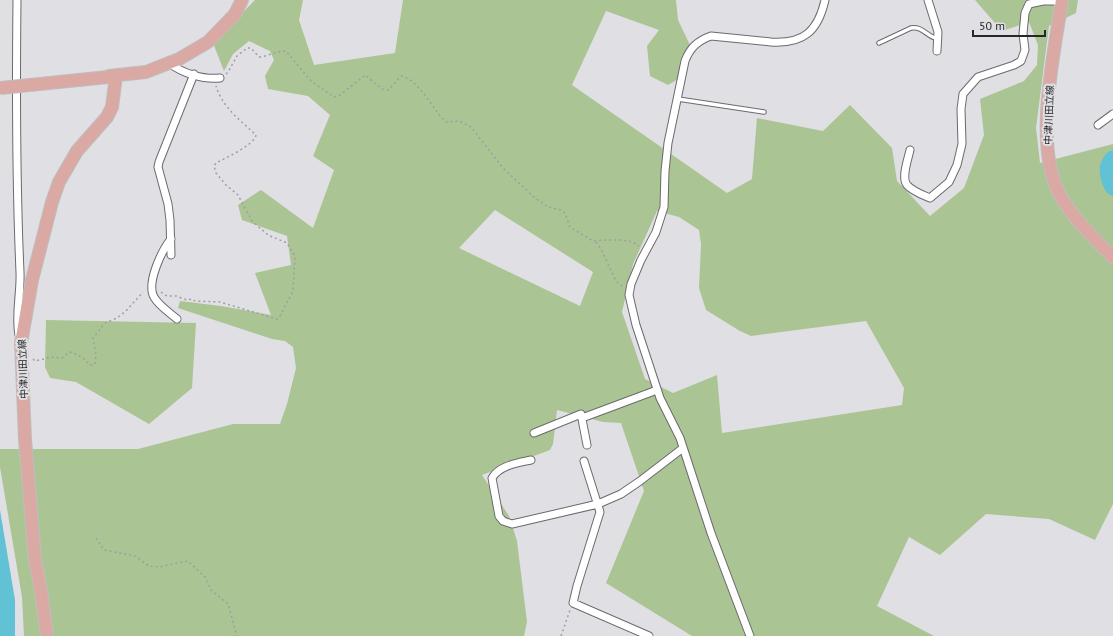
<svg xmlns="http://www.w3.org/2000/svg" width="1113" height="636" font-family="'PT Sans','Noto Sans JP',sans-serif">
<rect width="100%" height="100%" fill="#e0dfe4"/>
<!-- green -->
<path fill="#aac494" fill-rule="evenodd" d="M255 0H303L299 20 314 65 395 53 403 0H676L678 20 690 45 681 60 678 79 668 85 650 76 647 46 659 30 606 11 572 85 727 193 752 179 757 118 823 131 850 105 892 148 897 181 930 216 964 188 984 135 980 99 1024 81 1037 65 1038 45 1029 22 1002 31 975 0H1078L1076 13 1049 26 1036 128 1040 163 1113 144V151L1106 161 1101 177 1113 194V504L1095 540 1049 519 986 514 940 555 909 537 877 606 934 636H692L606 583 644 491 621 423 603 422 557 410 553 444 550 450 482 475 509 516 517 541 527 622 524 636H24L22 597 0 467V449H138L233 424H280L287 404 296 368 293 347 285 341 272 339 178 308 180 301 221 306 271 315 255 273 291 265 287 236 242 220 238 205 261 190 313 228 334 170 313 156 330 115 308 96 268 89 265 76 274 60 270 51 249 41 233 54 224 71 213 43ZM495 210 593 272 580 306 459 248ZM657 211 679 217 699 230 701 244 699 288 706 310 740 331 751 336 866 321 904 388 902 405 722 433 717 375 673 393 645 379 622 312 633 264Z
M46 320 196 323 192 388 149 424 76 382 50 378 45 367Z"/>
<!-- water -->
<path fill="#61c1d5" d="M0 510 15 600V636H0Z"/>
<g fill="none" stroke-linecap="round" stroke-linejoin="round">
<!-- river -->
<path stroke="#61c1d5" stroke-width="17" d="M1113 159C1105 167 1108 177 1113 187"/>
<defs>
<path id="lane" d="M879 43 911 28C923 26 927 37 938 39
M678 99 764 112"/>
<path id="street" d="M17 0C16 91 16 181 20 272 21 293 15 314 19 335
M928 0 938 32 937 51
M169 63C182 73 203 80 220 78
M1098 125 1113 114
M910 150C908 159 901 178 907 185 912 191 923 195 930 198L949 182 957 165 962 144 961 109 963 94 978 77 1014 65 1021 61 1025 50 1023 34 1025 13 1029 4 1043 1H1061
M171 239C162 250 146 283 154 297 159 306 169 312 177 319
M171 255 170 220 168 204 158 167 159 162 194 74
M582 418 657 390
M534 433 581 414 587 445
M531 460C518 463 500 465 492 478L499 516 503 521 512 524 598 504 621 494 640 481 683 448
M584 461 600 512 577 586 573 603 649 636
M750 636 711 533 680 438 660 398 636 325 629 295 631 284 641 260 656 232 664 207 665 171 668 143 685 61C690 48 697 41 711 36L771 42C804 44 818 31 825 0"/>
<path id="primary" d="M1062 0C1054 54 1033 146 1060 195 1073 219 1094 238 1113 257
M109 76 146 72 179 59 208 42 235 14 242 0
M47 636 41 591 35 560 25 439 21 343 32 280 52 202 59 182 77 151 107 117 112 107 116 76"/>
</defs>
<!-- lane casing -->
<use href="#lane" stroke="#6c6a6f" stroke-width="5.5"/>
<!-- street casing -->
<use href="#street" stroke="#6c6a6f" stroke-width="9"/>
<!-- primary casing -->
<use href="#primary" stroke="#bebebe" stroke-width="14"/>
<!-- path -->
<path stroke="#9f9ea1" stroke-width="1.5" stroke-dasharray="2 3" stroke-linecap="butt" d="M226 74 228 72 237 56 247 48H251L259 57C269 56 276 51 286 51L311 81 334 97 340 95 365 75 382 89 388 90C393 86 397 79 402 76 422 83 431 108 446 122L459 121 471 127 503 168 535 198 548 207 561 210 565 213 570 227 593 241 606 240H621L633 242 639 246
M596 242 601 249 616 281 620 285 623 286
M161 292 167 296H176L187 300 192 299 195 301 220 302 277 319 280 316 293 291 295 256 287 243 268 235 252 221 238 195 226 185 216 173 214 166 216 163C225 158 255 145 256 135 241 121 222 107 216 86
M33 359 35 361 52 357 62 358 68 353 72 352 83 358 90 365 95 364 96 354 93 338 105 323 117 318 126 311 143 292
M96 538 104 550 135 556 149 566 159 567 188 561 205 577 211 590 228 604 237 636
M561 636 570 610"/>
<!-- lane -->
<use href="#lane" stroke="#fff" stroke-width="3.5"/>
<!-- street -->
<use href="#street" stroke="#fff" stroke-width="7"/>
<!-- primary -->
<use href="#primary" stroke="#daa9a4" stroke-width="12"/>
<defs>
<path id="primary-bridge" d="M0 88 108 77"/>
</defs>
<!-- primary-bridge casing -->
<use href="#primary-bridge" stroke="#bebebe" stroke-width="14" stroke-linecap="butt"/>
<!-- primary-bridge -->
<use href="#primary-bridge" stroke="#daa9a4" stroke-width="12"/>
</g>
<g text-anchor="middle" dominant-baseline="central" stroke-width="4" stroke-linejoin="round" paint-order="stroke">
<!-- street labels -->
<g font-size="10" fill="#272628" stroke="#e0dfe4">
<text transform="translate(1049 115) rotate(-88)">中津川田立線</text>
<text transform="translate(23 369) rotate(-92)">中津川田立線</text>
</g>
</g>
<!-- scale -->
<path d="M973 30v6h72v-6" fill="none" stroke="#272628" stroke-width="2"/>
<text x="979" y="30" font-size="12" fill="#272628" stroke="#e0dfe4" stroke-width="3" paint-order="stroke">50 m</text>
</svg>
